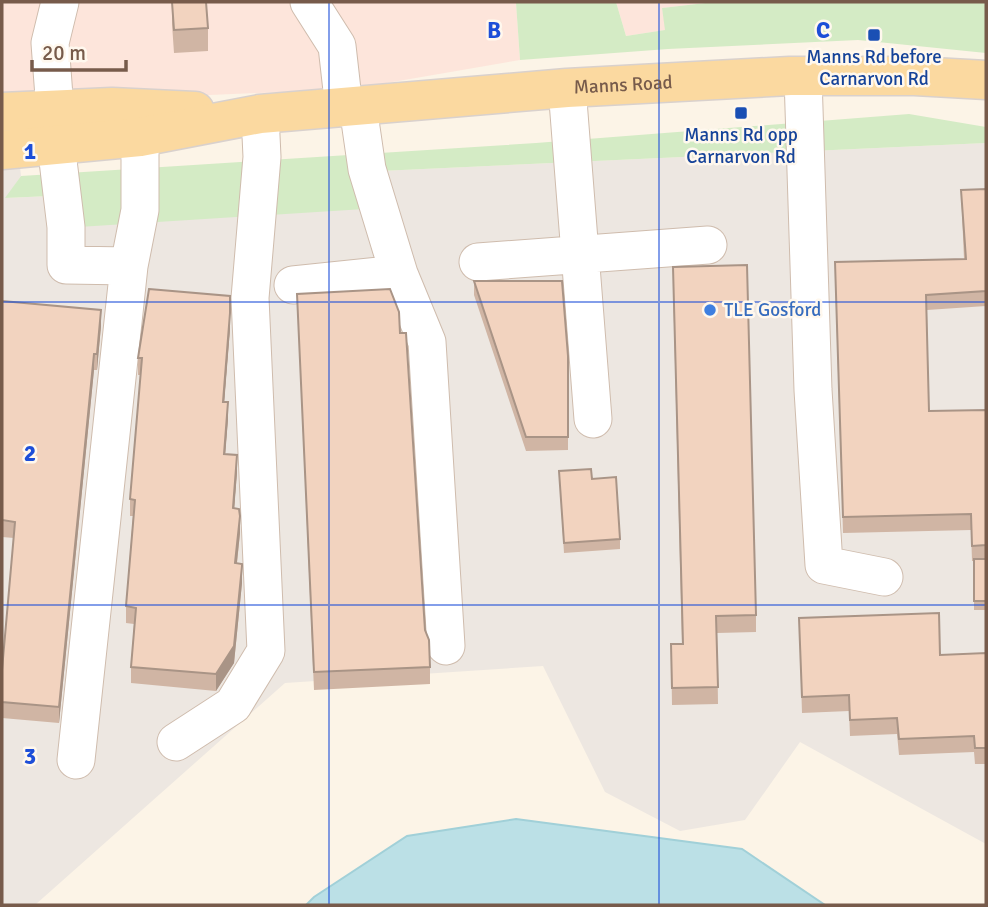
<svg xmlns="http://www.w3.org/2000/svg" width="988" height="907" font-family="Signika,sans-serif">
<rect width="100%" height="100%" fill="#fcf4e7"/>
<!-- commercial -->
<path fill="#fde5db" d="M2 2H540L516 3 520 60 352 89 2 104Z
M616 2H714L662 8 666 30 626 36Z"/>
<!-- industrial -->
<path fill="#ede7e1" d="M986 143V844L800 742 745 820 680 831 605 792 543 666 285 683 35 905H2V159L19 157 21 176 6 198 50 196 47 229 380 171Z"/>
<!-- green -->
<path fill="#d4ebc5" d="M540 2H616L626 36 665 30 662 8 714 2H986V53L858 40 668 49 520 60 516 3Z
M909 114 986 127V143L380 171 396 207 47 229 50 196 5 198 21 176 536 143Z"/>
<!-- water -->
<path fill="#bbe0e6" stroke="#a1d0d8" stroke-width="2" d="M516 819 742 849 825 905H306L314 897 407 836Z"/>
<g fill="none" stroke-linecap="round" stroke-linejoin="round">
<defs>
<path id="minor" d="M309 2 337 46 344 108
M803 77 813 390 824 565 884 577
M567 88 593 419
M55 110 50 43 60 2
M56 144 66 227V265L129 266
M478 262 708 245
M399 274 427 342 446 646
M293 285 399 274 367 169 358 107
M176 742 233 705 266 651 250 298 262 157 260 114
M76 760 129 266 140 210V137"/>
<g id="major">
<path d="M2 112 112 107 195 111"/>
<path id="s1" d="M2 150 140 137 260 114 567 88 790 76H915L986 80"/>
</g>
</defs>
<!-- minor casing -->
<use href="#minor" stroke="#cfbcad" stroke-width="39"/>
<!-- major casing -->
<use href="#major" stroke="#d9d1cd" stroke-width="41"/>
<!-- minor -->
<use href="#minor" stroke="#fff" stroke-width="37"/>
<!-- major -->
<use href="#major" stroke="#fbd9a0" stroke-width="38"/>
</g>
<!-- wall -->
<path fill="#d0b5a4" d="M172 2 208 28V51L174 53 172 24Z
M986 189V306L927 310 929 411 986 410V610H974V561H972L971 530 843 533 835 277 964 259 961 190Z
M474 281 568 356V450L526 451 474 295Z
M673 284 756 615V632L717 633 718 704 672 705 671 644H682Z
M297 294 425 630 430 667V684L314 690Z
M2 301 101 326 97 370H94L59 723 2 718V670L14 538 2 537Z
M230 329 224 402 228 419 225 454 237 472 234 509 240 533 237 563 242 583 234 663 216 691 131 683V667L134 624 126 623V606L133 516H130V499L141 375H138V358Z
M559 471 592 479 620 539V549L564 553Z
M799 618 940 655 986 653V764H975L974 752 899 755 897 734 850 736 849 711 802 713Z"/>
<!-- shaded-wall -->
<path fill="#a99486" d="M101 310V326L97 370V354Z
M230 313V329L223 418V402Z
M94 354V370L59 723V707Z
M228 402V419L224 470V454Z
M237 455V472L233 525V508Z
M240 516V533L235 580V563Z
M242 566V583L234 663 216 691V674Z"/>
<!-- building -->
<path fill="#f2d3bf" stroke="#a99486" stroke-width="2" d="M172 2H206L208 28 174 30Z
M986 189V291L926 295 929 411 986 410V545L972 546 971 514 843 517 835 262 966 259 961 190Z
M747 265 756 615 716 616 718 687 672 688 671 644H683L673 267Z
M474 281H562L568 356V437H526Z
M149 289 230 296V313L223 402H228L224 454 237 455 233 508 239 509 240 516 235 563 242 564V566L234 646 216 674 131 667 136 608 126 606 135 500 130 499 142 358H138Z
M390 289 399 312 400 333H406L425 630 429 640 430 667 314 672 297 294Z
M2 301 101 310 97 354H94L59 707 2 702V670L15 522 2 520Z
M591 469 592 479 616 477 620 539 564 543 559 471Z
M974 559H986V601H974Z
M939 613 940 655 986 653V748H975L974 736 899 739 897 718 850 720 849 695 802 697 799 618Z"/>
<!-- grid -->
<path fill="none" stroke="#1d4ed8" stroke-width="2" stroke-opacity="0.55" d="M329 2V905M659 2V905M2 302H986M2 605H986"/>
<!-- markers -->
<g fill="#1a4fb4" stroke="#fff8ee" stroke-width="2.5">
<rect x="867" y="28" width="14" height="14" rx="3.5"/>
<rect x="734" y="106" width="14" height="14" rx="3.5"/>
</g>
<circle fill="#3f7fe0" stroke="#fff8ee" stroke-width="2.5" cx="710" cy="310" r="7"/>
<g text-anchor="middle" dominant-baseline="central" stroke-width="5" stroke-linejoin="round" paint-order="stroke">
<!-- transit labels -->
<g font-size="19" fill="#164399" stroke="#fff8ee">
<text x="874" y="57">Manns Rd before<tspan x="874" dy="22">Carnarvon Rd</tspan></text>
<text x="741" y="135">Manns Rd opp<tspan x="741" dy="22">Carnarvon Rd</tspan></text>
</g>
<!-- street labels -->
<g font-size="19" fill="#775b4b" stroke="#fff8ee">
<text stroke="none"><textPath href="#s1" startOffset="625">Manns Road</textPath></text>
</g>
<!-- shop labels -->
<g font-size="19" fill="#366cbe" stroke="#fff8ee" text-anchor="start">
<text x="724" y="310">TLE Gosford</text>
</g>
</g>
<g font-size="23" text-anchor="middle" font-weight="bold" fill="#1d4ed8" stroke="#fff8ee" stroke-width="5" stroke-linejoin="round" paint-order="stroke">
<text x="494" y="38">B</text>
<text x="823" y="38">C</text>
<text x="30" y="159">1</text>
<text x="30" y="461">2</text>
<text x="30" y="764">3</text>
</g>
<!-- border -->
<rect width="988" height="907" fill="none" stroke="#775b4b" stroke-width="7"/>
<!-- scale -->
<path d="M32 60v10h94v-10" fill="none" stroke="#775b4b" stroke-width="3.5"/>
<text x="42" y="60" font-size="21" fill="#775b4b" stroke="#fff8ee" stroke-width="5" paint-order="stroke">20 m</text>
</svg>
